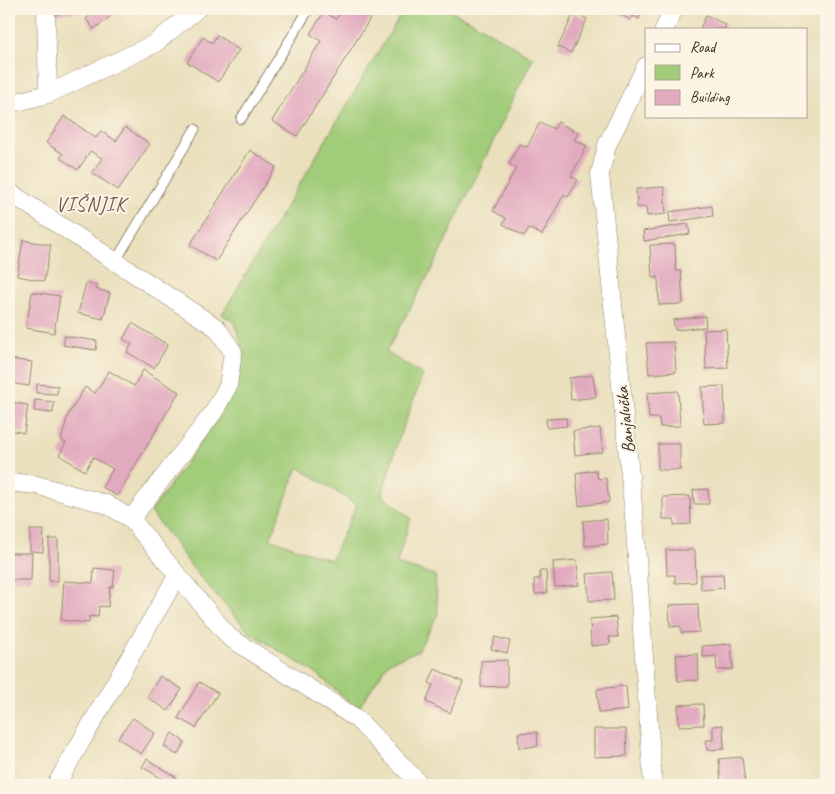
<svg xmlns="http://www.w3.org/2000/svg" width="835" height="794" font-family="Caveat,sans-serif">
<rect width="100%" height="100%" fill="#fcf5e5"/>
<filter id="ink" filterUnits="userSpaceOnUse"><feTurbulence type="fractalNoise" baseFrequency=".02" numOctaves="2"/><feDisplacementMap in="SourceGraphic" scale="10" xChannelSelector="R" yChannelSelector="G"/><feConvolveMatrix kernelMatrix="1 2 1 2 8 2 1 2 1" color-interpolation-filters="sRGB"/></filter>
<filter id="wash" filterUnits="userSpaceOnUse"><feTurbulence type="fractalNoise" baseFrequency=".0096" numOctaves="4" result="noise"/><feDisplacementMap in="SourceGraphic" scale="20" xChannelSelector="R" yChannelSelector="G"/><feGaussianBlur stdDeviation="1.12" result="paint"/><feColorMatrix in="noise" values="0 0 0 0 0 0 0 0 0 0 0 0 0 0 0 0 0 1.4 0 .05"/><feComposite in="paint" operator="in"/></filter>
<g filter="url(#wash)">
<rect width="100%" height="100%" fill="#eae0bd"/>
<!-- green -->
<path fill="#a1cc79" stroke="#6e7b4c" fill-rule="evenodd" d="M404 9H447L475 23 533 58 435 263 386 352 423 375 398 441 382 495 411 518 396 564 435 575 438 614 418 651 389 662 358 709 317 674 249 632 195 571 151 512 222 412 245 355 234 322 222 314ZM298 467 357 505 331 560 270 539Z"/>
<g id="blocks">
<!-- building -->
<path fill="#e2aabf" d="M55 9H80V12L55 14Z
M99 9H114L116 12 94 29 86 19Z
M342 9H376L297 136 272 121 321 41 310 34 324 12 336 19Z
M617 9H643L639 19 633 16 631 20 615 12Z
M574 13 587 19 571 53 558 47Z
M706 15 726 25 724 29H700Z
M217 35 239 50 218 82 187 62 203 37 212 43Z
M64 116 96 138 101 131 116 141 125 127 150 144 118 190 92 173 102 158 90 151 78 170 60 158 63 154 46 143Z
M540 122 554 129 558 122 578 133 574 140 587 146 571 176 578 180 568 197 564 194 542 235 529 228 524 236 503 224 506 218 493 211 516 168 509 164 519 144 527 147Z
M250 150 276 167 216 261 190 245Z
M664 187 666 214 647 216 646 207H637L636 189Z
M712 206 713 216 670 222 669 212Z
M688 224 690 234 644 241 643 231Z
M23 240 51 245 44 281 17 276Z
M675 244 676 271H681L683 304 659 305 658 277 652 278 650 245Z
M86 283 97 285 96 289 110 293 103 319 78 313Z
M32 292 60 296 54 333 26 328Z
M705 316 706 327 675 330 673 320Z
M132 323 168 345 154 368 127 352 132 344 123 339Z
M726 329 728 368 706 369 704 330Z
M65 336 97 341 96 350 63 345Z
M674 342 676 372 649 374 646 343Z
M9 359 32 362 29 386 9 383Z
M143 370 179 392 117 496 102 487 113 469 93 457 85 471 59 455 66 443 61 440 68 415 85 387 95 393 109 371 134 386Z
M593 375 596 397 571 400 569 378Z
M37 384 58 386 57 394 36 393Z
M724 386 725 423 704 424 702 387Z
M678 391 680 426 660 427 659 418H649L647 393Z
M35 400 54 402 53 413 34 411Z
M9 402 28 405 24 433 9 430Z
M566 418 567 426 547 428 546 419Z
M600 428 603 452 575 455 573 431Z
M658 444H680V470H658Z
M596 470 598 479 606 478 609 502 579 506 576 473Z
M708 489 709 504H694L693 490Z
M690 496 691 524 674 525V519H663V497Z
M607 519 608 544 585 546 583 521Z
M30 530H44L43 552 30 551Z
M49 539H58V581H49Z
M666 550H695L696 582 675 583V575H667Z
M9 553H32L31 580H9Z
M577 560 579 585 555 587 553 562Z
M94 568 115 570 113 587H110L108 607 99 606 98 617 89 616V623L61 620 64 581 93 583Z
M540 571H546L547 593 535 594 534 579H540Z
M612 572 614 600 589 601 587 574Z
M723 574 724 588 701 590 700 575Z
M698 604 699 632 681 633V626L670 627 669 605Z
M616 617 618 637H609L610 644 591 646 590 619Z
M495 637 510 641 507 653 491 649Z
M731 644 733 669 717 670 716 656 703 657 702 646Z
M698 654 699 680 678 681 676 655Z
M507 660V686L481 687V661Z
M435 669 463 682 450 713 426 702 433 685 429 683Z
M160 676 182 689 168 711 147 697Z
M199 682 218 693 196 728 178 718Z
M626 686 628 710 599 713 597 689Z
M703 704 704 725 679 726 678 705Z
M133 718 155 733 141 754 118 738Z
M723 725 724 749 707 750 706 740H713V726Z
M594 729H626L627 756 594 757Z
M537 732 538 746 519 748 518 733Z
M172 733 185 742 177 755 164 746Z
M742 757 745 784 721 785 719 759Z
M147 759 177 778 173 785 142 767Z
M127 777 140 785H122Z"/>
</g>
</g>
<g filter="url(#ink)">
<use href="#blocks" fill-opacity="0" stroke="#92856e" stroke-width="1"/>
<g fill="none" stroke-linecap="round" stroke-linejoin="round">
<defs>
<path id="lane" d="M241 119 309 9
M115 262 195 129"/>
<path id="street" d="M46 9 48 94
M664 29 674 9
M646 66 607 145 600 174 634 516 653 785
M9 104 48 94 154 44 197 9
M9 192 217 328 233 352 228 386 213 413 131 519
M9 482 36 485 106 504 131 519 229 637 357 719 421 785
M56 785 177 576"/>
</defs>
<!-- lane casing -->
<use href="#lane" stroke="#92856e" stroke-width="11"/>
<!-- street casing -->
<use href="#street" stroke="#92856e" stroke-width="19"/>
<!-- lane -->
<use href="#lane" stroke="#fff" stroke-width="9"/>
<!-- street -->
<use href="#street" stroke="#fff" stroke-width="18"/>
</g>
</g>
<g text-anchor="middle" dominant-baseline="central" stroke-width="4" stroke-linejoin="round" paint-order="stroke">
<!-- street labels -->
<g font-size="18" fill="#3b2a1e" stroke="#fcf5e5">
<text transform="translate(625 420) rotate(-96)">Banjalučka</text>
</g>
<!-- quarter labels -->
<g font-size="20" letter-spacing="1" fill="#755756" stroke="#fcf5e5">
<text x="91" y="204">VIŠNJIK</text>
</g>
</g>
<!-- margin -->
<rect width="835" height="794" fill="none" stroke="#fcf5e5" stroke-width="30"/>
<!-- legend -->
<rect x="645" y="28" width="162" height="90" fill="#fcf5e5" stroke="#afa495"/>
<rect x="655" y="44" width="25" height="8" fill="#ffffff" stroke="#afa495"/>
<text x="690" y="52" font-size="15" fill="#3b2a1e">Road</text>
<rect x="655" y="65" width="25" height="15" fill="#a1cc79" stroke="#afa495"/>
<text x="690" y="78" font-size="15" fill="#3b2a1e">Park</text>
<rect x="655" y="90" width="25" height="15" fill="#e2aabf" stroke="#afa495"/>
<text x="690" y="102" font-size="15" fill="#3b2a1e">Building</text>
</svg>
